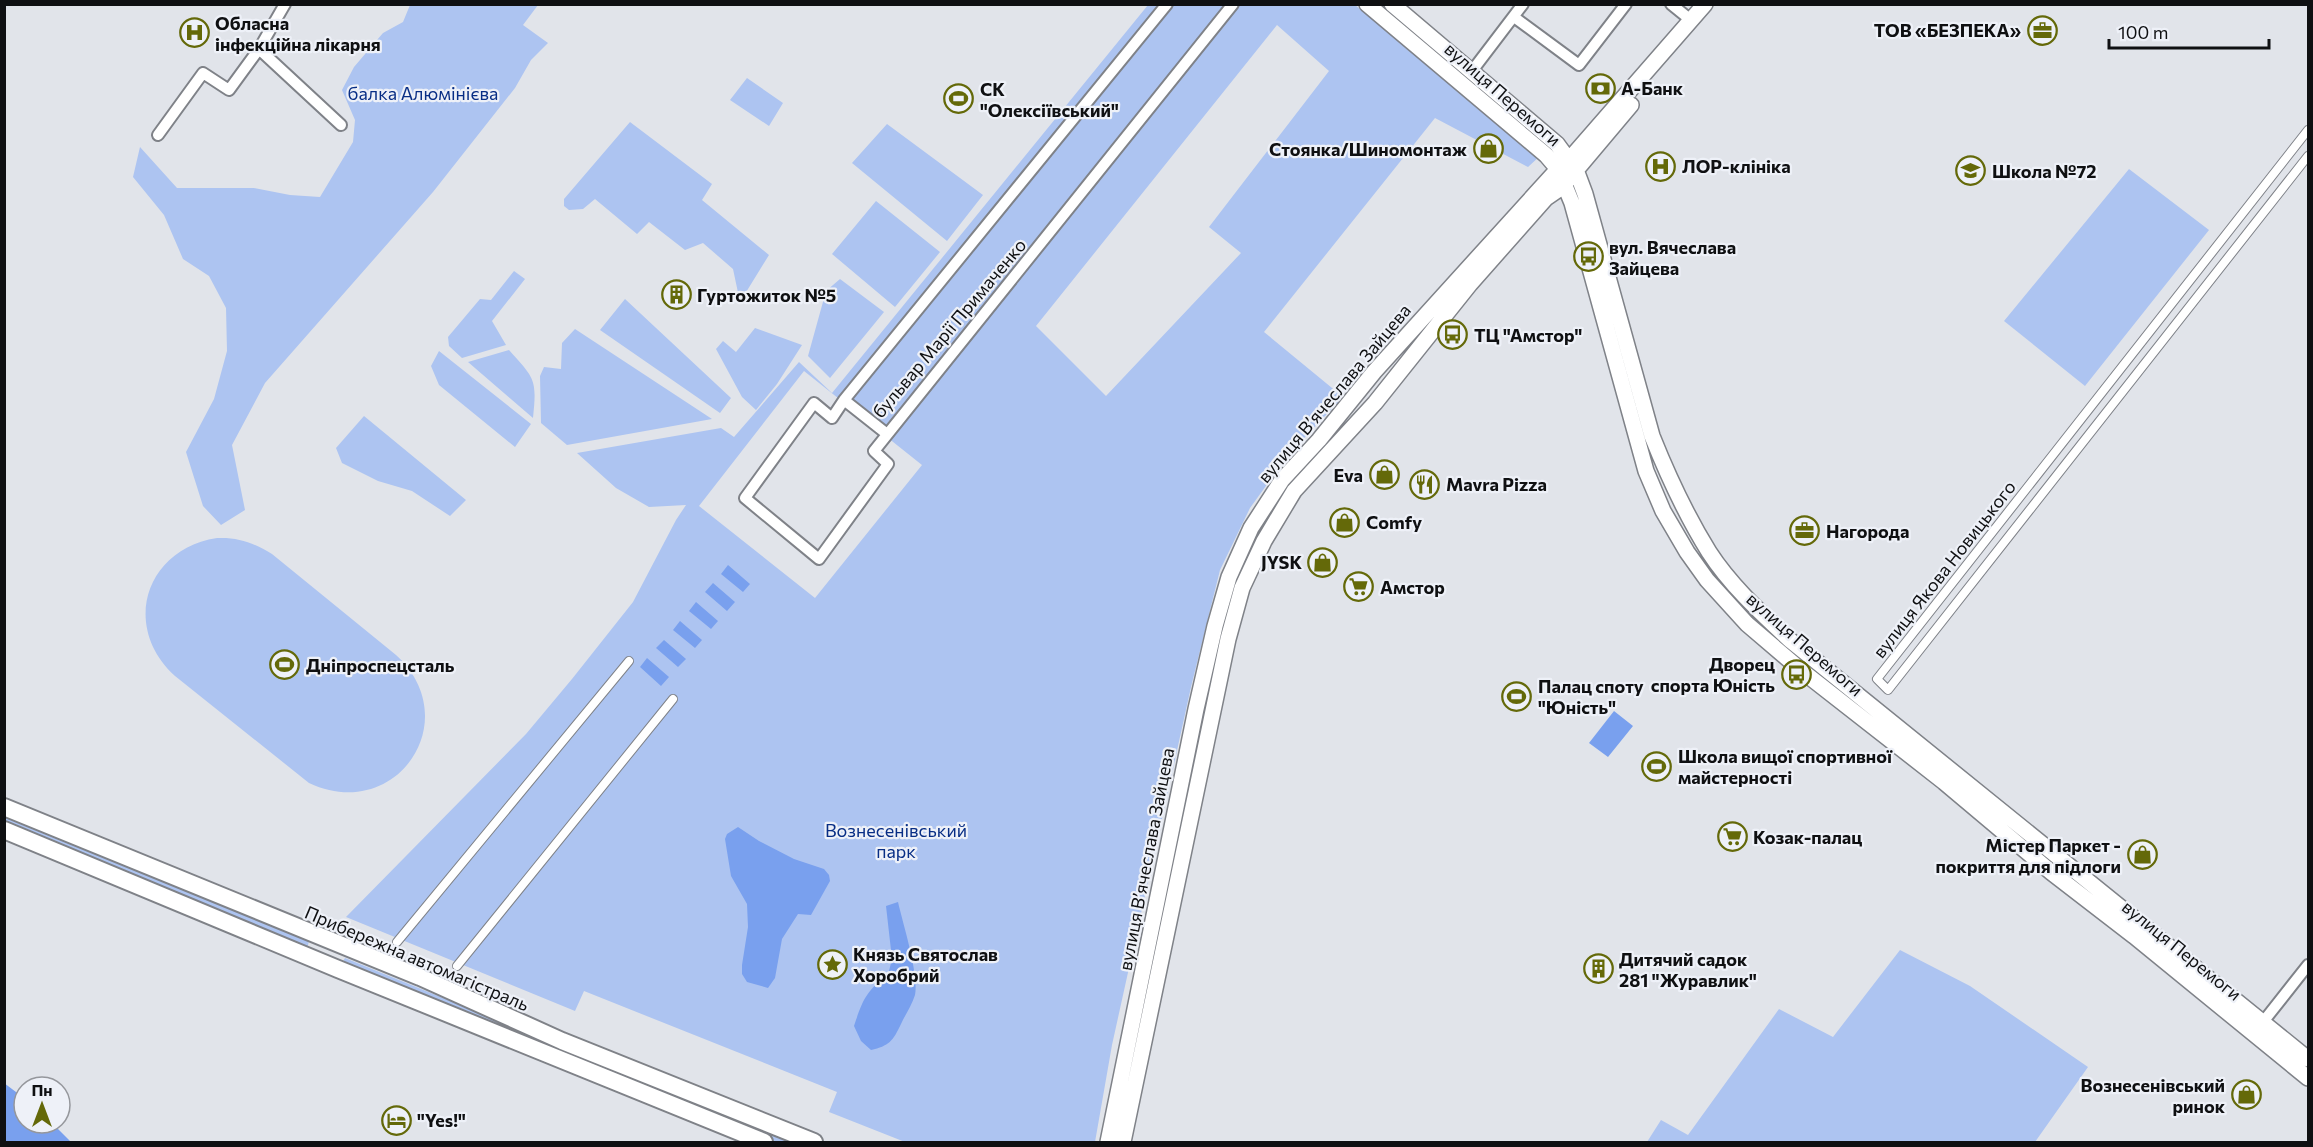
<svg xmlns="http://www.w3.org/2000/svg" width="2313" height="1147" font-family="Commissioner,sans-serif">
<rect width="100%" height="100%" fill="#e1e4ea"/>
<!-- green -->
<path fill="#adc4f1" fill-rule="evenodd" d="M410 5H538L523 25 548 43 531 60 515 88 433 192 265 383 232 445 245 510 221 525 203 506 186 452 214 399 227 351 226 308 209 276 183 259 164 215 133 177 140 147 177 188H254L290 195 320 197 353 142 355 120 342 90 354 67 383 33 403 22Z
M1148 5H1355L1541 155 1528 167 1435 118 1264 332 1343 397 1289 454 1250 508 1220 570 1191 687 1112 1045 1095 1142H905L829 1112 837 1092 584 991 575 1011 346 917 526 734 572 679 633 602 676 520 686 505 649 507 616 488 577 453 721 428 734 437 799 362 832 393ZM1277 25 1329 71 1209 227 1241 253 1106 396 1036 326ZM804 371 922 465 815 598 699 506Z
M747 78 783 103 769 126 730 100Z
M630 122 712 184 702 200 769 255 740 302 733 269 703 243 685 250 649 222 637 234 595 199 583 209 569 210 564 206V199Z
M887 124 983 195 947 241 852 163Z
M2129 169 2209 230 2085 386 2004 321Z
M876 201 940 252 895 307 832 254Z
M514 271 525 279 492 321 506 345 462 358 449 346 448 337 480 299 491 300Z
M840 279 884 312 830 378 808 356 826 291Z
M625 299 731 398 720 413 600 330Z
M755 328 802 345 777 384 756 410 742 397 716 349 723 341 736 352Z
M575 329 712 419 567 445 541 423 540 376 544 367 561 369 562 343Z
M509 350C535 379 537 379 533 418L468 362Z
M439 351 531 424 515 447 439 385 431 366Z
M364 416 466 500 450 516 412 491 378 481 342 463 336 448Z
M217 538C238 537 254 543 272 554L396 655C467 720 396 824 309 783L175 676C121 627 145 549 217 538Z
M6 816 309 941 307 949 5 824Z
M1900 950 1970 986 2088 1067 2035 1142H1647L1661 1120 1688 1135 1779 1009 1833 1037Z
M345 958 797 1142H777L342 963Z"/>
<!-- water -->
<path fill="#79a0ee" d="M728 565 750 584 743 592 721 574Z
M713 583 735 602 727 611 705 592Z
M696 602 718 621 711 629 689 611Z
M680 621 702 640 695 648 673 630Z
M664 640 686 659 678 667 656 648Z
M647 658 669 677 661 686 640 667Z
M1614 711 1633 726 1608 757 1589 743Z
M738 827 759 841 794 859 824 869 829 875 830 881 811 915 798 914 782 939 775 978 768 988 747 982 742 974V965L748 927 747 904 731 876 725 839 727 834Z
M898 902C903 924 919 974 915 995 912 1005 905 1015 901 1024 893 1041 889 1046 871 1050L861 1041 854 1026C862 1002 866 990 888 975L892 959 886 906Z
M4 1083 24 1098V1123H52L71 1142H5Z"/>
<g fill="none" stroke-linecap="round" stroke-linejoin="round">
<defs>
<path id="pedestrian" d="M2308 130 1877 679 1888 690 2308 156
M397 942 629 661
M457 966 673 699"/>
<path id="minor" d="M285 4 259 49 341 125
M1167 4 844 400 832 418 814 403 745 498 819 559 888 464 874 451 1233 4
M1671 4 1692 21
M1514 17 1579 65 1626 4
M1472 71 1523 4
M158 135 203 73 229 90 259 49
M844 400 887 434
M2263 1022 2308 965"/>
<path id="secondary" d="M1367 4 1546 155 1558 169 1572 203 1646 471 1663 511 1687 552 1707 580 1747 624 1802 671 1944 782 2051 872 2134 936 2308 1078
M1392 4 1557 144 1576 170 1585 194 1652 436C1668 476 1686 515 1709 552 1731 586 1762 614 1791 641L2308 1059
M1108 1142 1196 709 1215 626 1229 577 1251 528 1282 480 1319 440 1374 372 1558 169 1569 160 1705 4
M1123 1142 1228 639 1242 588 1264 541 1294 491 1375 403 1470 284 1546 198 1562 187 1631 105"/>
<path id="primary" d="M4 807 420 977 562 1041 814 1142
M4 830 338 969 764 1142"/>
</defs>
<!-- pedestrian casing -->
<use href="#pedestrian" stroke="#7f8288" stroke-width="10"/>
<!-- minor casing -->
<use href="#minor" stroke="#7f8288" stroke-width="14"/>
<!-- secondary casing -->
<use href="#secondary" stroke="#7f8288" stroke-width="18"/>
<!-- primary casing -->
<use href="#primary" stroke="#7f8288" stroke-width="20"/>
<!-- pedestrian -->
<use href="#pedestrian" stroke="#fff" stroke-width="8"/>
<!-- minor -->
<use href="#minor" stroke="#fff" stroke-width="10"/>
<!-- secondary -->
<use href="#secondary" stroke="#fff" stroke-width="15"/>
<!-- primary -->
<use href="#primary" stroke="#fff" stroke-width="16"/>
</g>
<!-- icons -->
<defs>
<symbol id="office-ring" viewBox="-11 -11 22 22"><circle r="9.5" fill="#eef1f8" stroke="#646909" stroke-width="1.5"/><path d="M-6-3h4V-5.5h4V-3h4V5H-6ZM-1-4.5V-3h2v-1.5ZM-6 0V1H6V0Z" fill="#646909"/></symbol>
<symbol id="hospital-ring" viewBox="-11 -11 22 22"><circle r="9.5" fill="#eef1f8" stroke="#646909" stroke-width="1.5"/><path d="M-5-5h3v3.5h4V-5h3V5h-3V1.5h-4V5h-3Z" fill="#646909"/></symbol>
<symbol id="bank-ring" viewBox="-11 -11 22 22"><circle r="9.5" fill="#eef1f8" stroke="#646909" stroke-width="1.5"/><path d="M-6-4H6V4H-6ZM0-2.3a2.3 2.3 0 1 0 0 4.6a2.3 2.3 0 1 0 0-4.6Z" fill="#646909"/></symbol>
<symbol id="stadium-ring" viewBox="-11 -11 22 22"><circle r="9.5" fill="#eef1f8" stroke="#646909" stroke-width="1.5"/><path d="M0-5a6.5 5 0 1 0 0 10a6.5 5 0 1 0 0-10ZM-3.5-1.8h7v3.6h-7Z" fill="#646909"/></symbol>
<symbol id="shop-ring" viewBox="-11 -11 22 22"><circle r="9.5" fill="#eef1f8" stroke="#646909" stroke-width="1.5"/><path d="M-5-2.5h2.3a2.7 3.5 0 0 1 5.4 0H5L5.5 6h-11ZM-1.5-2.5h3a1.5 2.3 0 0 0-3 0Z" fill="#646909"/></symbol>
<symbol id="school-ring" viewBox="-11 -11 22 22"><circle r="9.5" fill="#eef1f8" stroke="#646909" stroke-width="1.5"/><path d="M0-5L7-2L0 1L-7-2ZM-4 1L0 2.5L4 1V4Q0 6-4 4Z" fill="#646909"/></symbol>
<symbol id="bus-ring" viewBox="-11 -11 22 22"><circle r="9.5" fill="#eef1f8" stroke="#646909" stroke-width="1.5"/><path d="M-5-6H5V4H4V6H2V4H-2V6H-4V4H-5ZM-3.5-4V0h7V-4ZM-3.5 1.2v1.5H-2V1.2ZM2 1.2v1.5H3.5V1.2Z" fill="#646909"/></symbol>
<symbol id="building-ring" viewBox="-11 -11 22 22"><circle r="9.5" fill="#eef1f8" stroke="#646909" stroke-width="1.5"/><path d="M-4-6H4V6H1V3H-1V6H-4ZM-2.5-4.3h1.7v1.8h-1.7ZM.8-4.3h1.7v1.8H.8ZM-2.5-1h1.7V.8h-1.7ZM.8-1h1.7V.8H.8Z" fill="#646909"/></symbol>
<symbol id="restaurant-ring" viewBox="-11 -11 22 22"><circle r="9.5" fill="#eef1f8" stroke="#646909" stroke-width="1.5"/><path d="M-5-6h1v4h1v-4h1v4h1v-4h1v5L-1.5 .5V6h-2V.5L-5-1ZM5-6V6H3V1.5H1.5Q1.5-4 5-6Z" fill="#646909"/></symbol>
<symbol id="supermarket-ring" viewBox="-11 -11 22 22"><circle r="9.5" fill="#eef1f8" stroke="#646909" stroke-width="1.5"/><path d="M-6-5.5h2.5l.6 2H6L4.5 2H-2.5L-4.4-4H-6ZM-1.5 3.2a1.3 1.3 0 1 0 .1 0ZM3 3.2a1.3 1.3 0 1 0 .1 0Z" fill="#646909"/></symbol>
<symbol id="sight-ring" viewBox="-11 -11 22 22"><circle r="9.5" fill="#eef1f8" stroke="#646909" stroke-width="1.5"/><path d="M0-6L1.8-2.2L6-1.7L2.9 1.2L3.7 5.4L0 3.3L-3.7 5.4L-2.9 1.2L-6-1.7L-1.8-2.2Z" fill="#646909"/></symbol>
<symbol id="hotel-ring" viewBox="-11 -11 22 22"><circle r="9.5" fill="#eef1f8" stroke="#646909" stroke-width="1.5"/><path d="M-6-4.5h1.5V1H6V5H4.5V3h-9V5H-6ZM-4 0a1.8 1.8 0 1 1 3.6 0ZM.5 0V-2.5h3Q6-2.5 6 0Z" fill="#646909"/></symbol>
</defs>
<g fill-rule="evenodd">
<use href="#office-ring" x="2026" y="14" width="33" height="33"/>
<use href="#hospital-ring" x="178" y="16" width="33" height="33"/>
<use href="#bank-ring" x="1584" y="72" width="33" height="33"/>
<use href="#stadium-ring" x="942" y="82" width="33" height="33"/>
<use href="#shop-ring" x="1472" y="132" width="33" height="33"/>
<use href="#hospital-ring" x="1644" y="150" width="33" height="33"/>
<use href="#school-ring" x="1954" y="154" width="33" height="33"/>
<use href="#bus-ring" x="1572" y="240" width="33" height="33"/>
<use href="#building-ring" x="660" y="278" width="33" height="33"/>
<use href="#bus-ring" x="1436" y="318" width="33" height="33"/>
<use href="#shop-ring" x="1368" y="458" width="33" height="33"/>
<use href="#restaurant-ring" x="1408" y="468" width="33" height="33"/>
<use href="#shop-ring" x="1328" y="506" width="33" height="33"/>
<use href="#office-ring" x="1788" y="514" width="33" height="33"/>
<use href="#shop-ring" x="1306" y="546" width="33" height="33"/>
<use href="#supermarket-ring" x="1342" y="570" width="33" height="33"/>
<use href="#stadium-ring" x="268" y="648" width="33" height="33"/>
<use href="#bus-ring" x="1780" y="658" width="33" height="33"/>
<use href="#stadium-ring" x="1500" y="680" width="33" height="33"/>
<use href="#stadium-ring" x="1640" y="750" width="33" height="33"/>
<use href="#supermarket-ring" x="1716" y="820" width="33" height="33"/>
<use href="#shop-ring" x="2126" y="838" width="33" height="33"/>
<use href="#sight-ring" x="816" y="948" width="33" height="33"/>
<use href="#building-ring" x="1582" y="952" width="33" height="33"/>
<use href="#shop-ring" x="2230" y="1078" width="33" height="33"/>
<use href="#hotel-ring" x="380" y="1104" width="33" height="33"/>
</g>
<g text-anchor="middle" dominant-baseline="central" stroke-width="4.5" stroke-linejoin="round" paint-order="stroke">
<!-- poi labels -->
<g font-size="18" font-weight="bold" fill="#0f1012" stroke="#eef1f8" text-anchor="start">
<text x="215" y="23">Обласна<tspan x="215" dy="21">інфекційна лікарня</tspan></text>
<text x="2021" y="30" text-anchor="end">ТОВ «БЕЗПЕКА»</text>
<text x="1621" y="88">А-Банк</text>
<text x="980" y="89">СК<tspan x="980" dy="21">"Олексіївський"</tspan></text>
<text x="1467" y="149" text-anchor="end">Стоянка/Шиномонтаж</text>
<text x="1682" y="166">ЛОР-клініка</text>
<text x="1992" y="171">Школа №72</text>
<text x="1609" y="247">вул. Вячеслава<tspan x="1609" dy="21">Зайцева</tspan></text>
<text x="697" y="295">Гуртожиток №5</text>
<text x="1474" y="335">ТЦ "Амстор"</text>
<text x="1363" y="475" text-anchor="end">Eva</text>
<text x="1446" y="484">Mavra Pizza</text>
<text x="1366" y="522">Comfy</text>
<text x="1826" y="531">Нагорода</text>
<text x="1302" y="562" text-anchor="end">JYSK</text>
<text x="1380" y="587">Амстор</text>
<text x="1775" y="664" text-anchor="end">Дворец<tspan x="1775" dy="21">спорта Юність</tspan></text>
<text x="306" y="665">Дніпроспецсталь</text>
<text x="1538" y="686">Палац споту<tspan x="1538" dy="21">"Юність"</tspan></text>
<text x="1678" y="756">Школа вищої спортивної<tspan x="1678" dy="21">майстерності</tspan></text>
<text x="1753" y="837">Козак-палац</text>
<text x="2121" y="845" text-anchor="end">Містер Паркет -<tspan x="2121" dy="21">покриття для підлоги</tspan></text>
<text x="853" y="954">Князь Святослав<tspan x="853" dy="21">Хоробрий</tspan></text>
<text x="1619" y="959">Дитячий садок<tspan x="1619" dy="21">281 "Журавлик"</tspan></text>
<text x="2225" y="1085" text-anchor="end">Вознесенівський<tspan x="2225" dy="21">ринок</tspan></text>
<text x="417" y="1120">"Yes!"</text>
</g>
<!-- park labels -->
<g font-size="18" fill="#082e85" stroke="#eef1f8">
<text x="423" y="93">балка Алюмінієва</text>
<text x="896" y="830">Вознесенівський<tspan x="896" dy="21">парк</tspan></text>
</g>
<!-- street labels -->
<g font-size="18" fill="#0f1012" stroke="#eef1f8">
<text transform="translate(1503 94) rotate(41)">вулиця Перемоги</text>
<text transform="translate(949 328) rotate(-50)">бульвар Марії Примаченко</text>
<text transform="translate(1334 393) rotate(-50)">вулиця Вʼячеслава Зайцева</text>
<text transform="translate(1944 569) rotate(-52)">вулиця Якова Новицького</text>
<text transform="translate(1805 644) rotate(41)">вулиця Перемоги</text>
<text transform="translate(1146 859) rotate(-79)">вулиця Вʼячеслава Зайцева</text>
<text transform="translate(2182 950) rotate(39)">вулиця Перемоги</text>
<text transform="translate(417 958) rotate(23)">Прибережна автомагістраль</text>
</g>
</g>
<!-- border -->
<rect width="2313" height="1147" fill="none" stroke="#0f1012" stroke-width="12"/>
<!-- north arrow -->
<g transform="translate(42 1105)"><circle r="28" fill="#eef1f8" stroke="#95979c" stroke-width="1.5"/>
<path d="M0-4.5L10 22L0 15L-10 22Z" fill="#646909"/>
<text y="-9" font-size="16" font-weight="bold" text-anchor="middle" fill="#0f1012">Пн</text>
</g>
<!-- scale -->
<path d="M2109 39v9h160v-9" fill="none" stroke="#0f1012" stroke-width="3"/>
<text x="2118" y="39" font-size="18" fill="#0f1012" stroke="#eef1f8" stroke-width="4.5" paint-order="stroke">100 m</text>
</svg>
